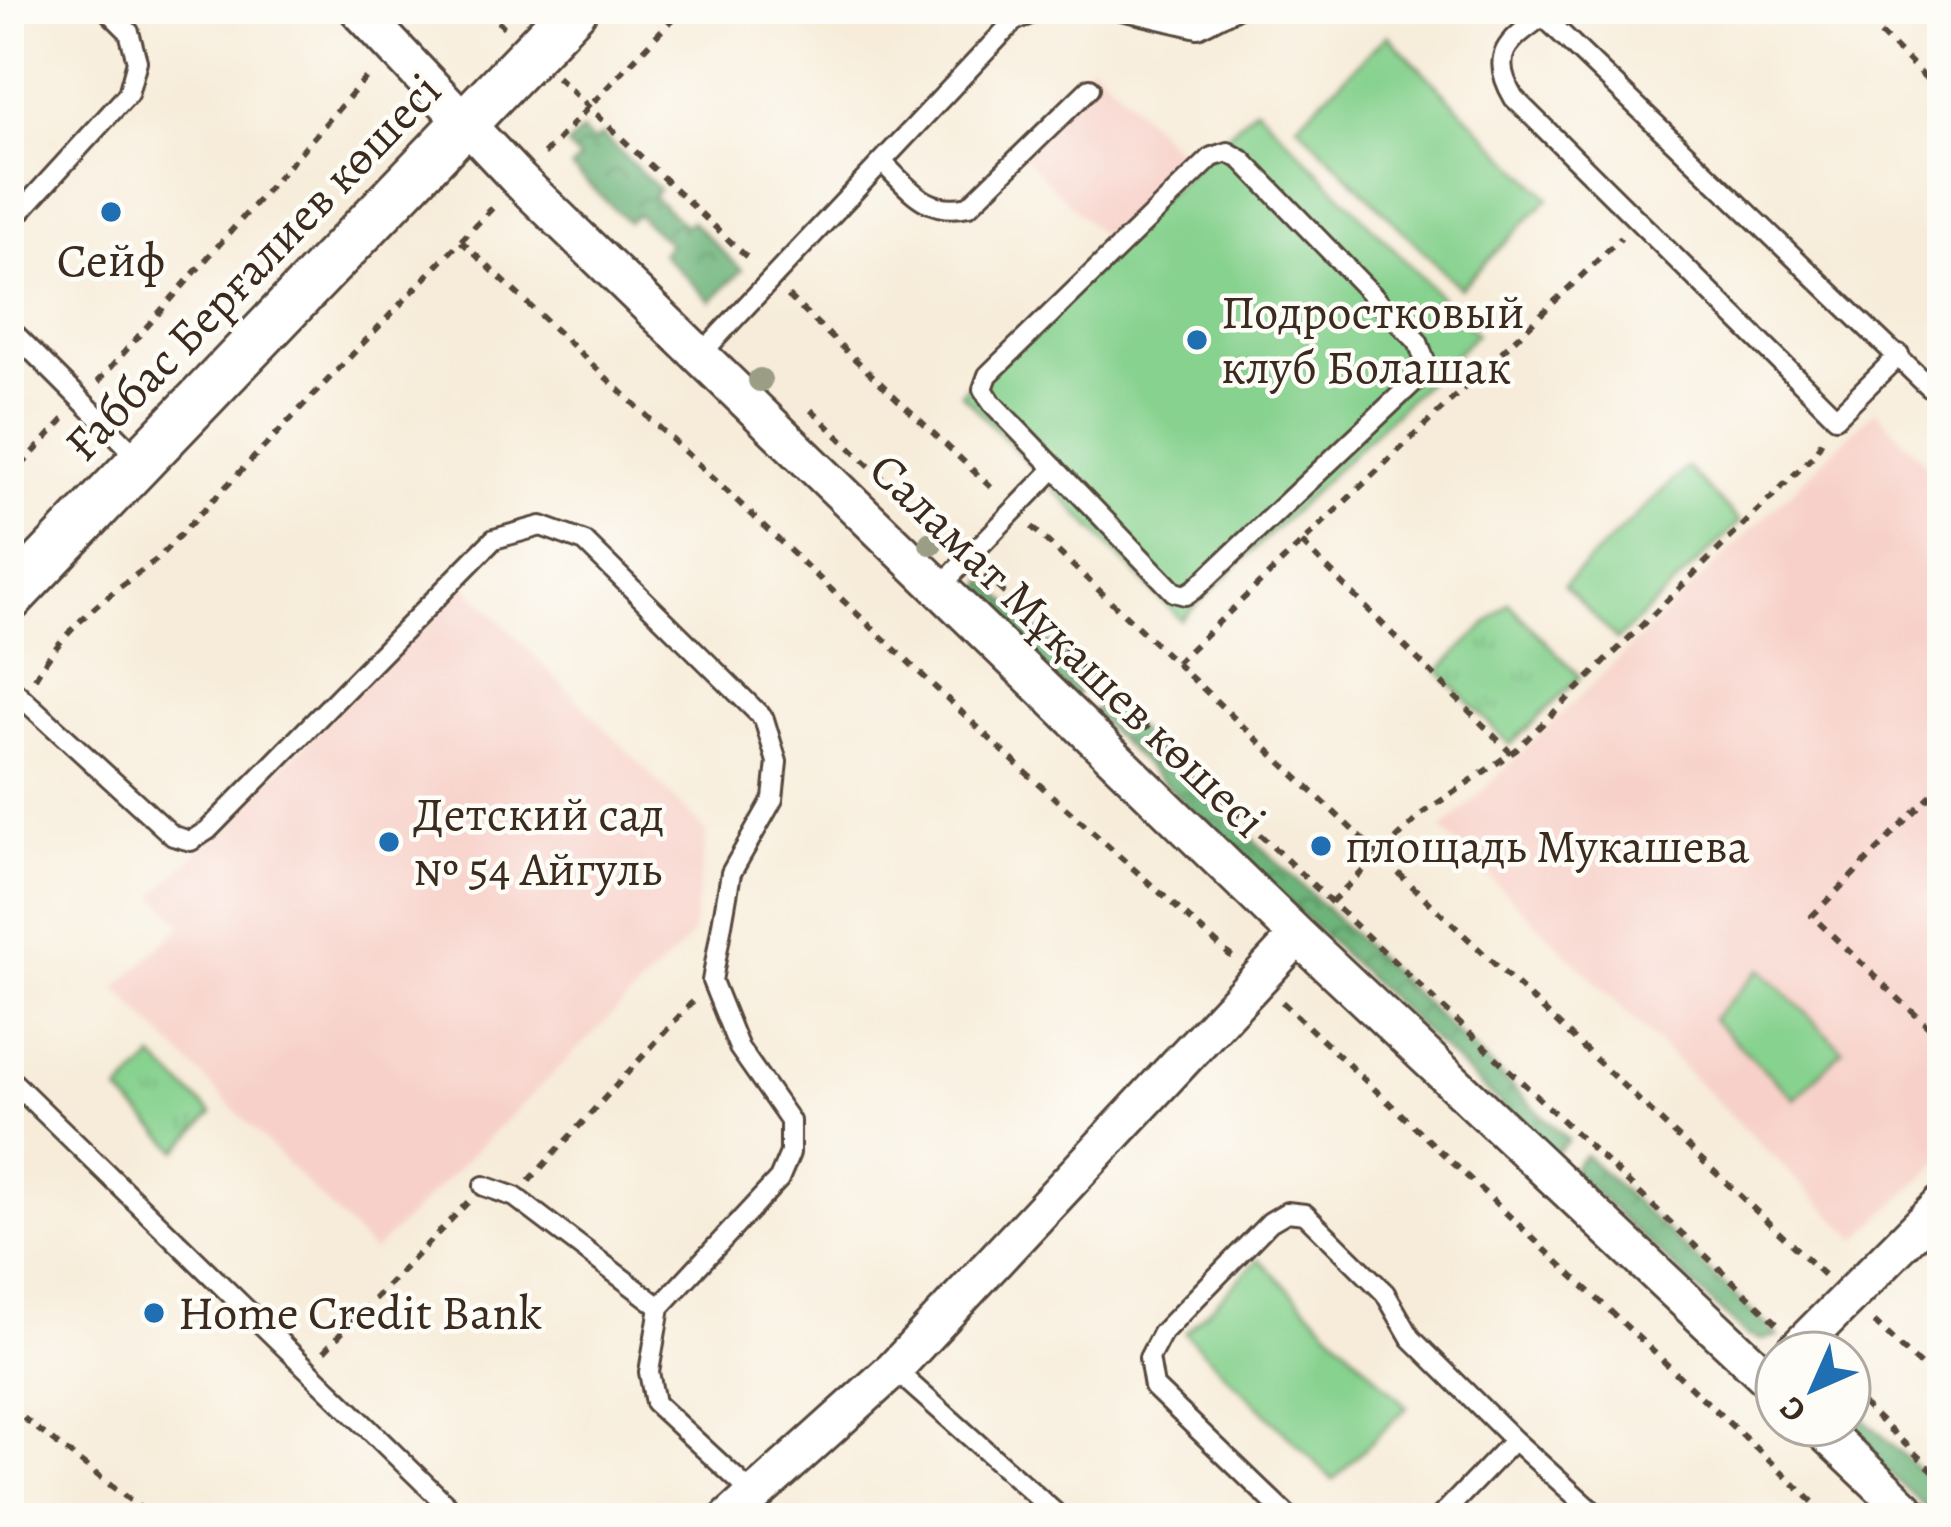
<svg xmlns="http://www.w3.org/2000/svg" width="1951" height="1527" font-family="Alegreya,serif">
<defs>
<pattern id="grass-tufts" width="24" height="20" patternUnits="userSpaceOnUse" patternTransform="scale(3)"><rect width="24" height="20" fill="#87d28f"/><path d="M3 7l-1-3M5 7V3M7 7l1-3M15 17l-1-3M17 17v-4M19 17l1-3" fill="none" stroke="#75b47b"/></pattern>
<pattern id="forest-crowns" width="20" height="18" patternUnits="userSpaceOnUse" patternTransform="scale(3)"><rect width="20" height="18" fill="#6db47a"/><path d="M2 6a3 3 0 1 1 6 0M12 15a3 3 0 1 1 6 0" fill="none" stroke="#5b9363"/></pattern>
</defs>
<rect width="100%" height="100%" fill="#fdfcf7"/>
<filter id="ink" filterUnits="userSpaceOnUse"><feTurbulence type="fractalNoise" baseFrequency=".00833" numOctaves="2"/><feDisplacementMap in="SourceGraphic" scale="24" xChannelSelector="R" yChannelSelector="G"/><feConvolveMatrix kernelMatrix="1 2 1 2 8 2 1 2 1" color-interpolation-filters="sRGB"/></filter>
<filter id="wash" filterUnits="userSpaceOnUse"><feTurbulence type="fractalNoise" baseFrequency=".004" numOctaves="4" result="noise"/><feDisplacementMap in="SourceGraphic" scale="48" xChannelSelector="R" yChannelSelector="G"/><feGaussianBlur stdDeviation="2.7" result="paint"/><feColorMatrix in="noise" values="0 0 0 0 0 0 0 0 0 0 0 0 0 0 0 0 0 1.4 0 .05"/><feComposite in="paint" operator="in"/></filter>
<g filter="url(#wash)">
<rect width="100%" height="100%" fill="#f7ecd9"/>
<!-- built -->
<path fill="#f7d1c9" d="M1092 63 1193 166 1111 246 1010 143Z
M1875 410 1928 465 1942 452V1158L1857 1240 1442 830Z
M464 584 707 832 692 936 373 1252 116 988 183 925 155 895Z"/>
<!-- grass -->
<path fill="url(#grass-tufts)" stroke="#617e56" stroke-width="3" d="M1508 603 1580 677 1510 745 1439 671Z
M154 1058 212 1114 178 1150 119 1093Z"/>
<!-- forest -->
<path fill="url(#forest-crowns)" stroke="#546f4c" stroke-width="3" d="M582 131 594 142 602 135 659 189 653 196 685 226 691 221 742 270 711 301 662 253 669 244 637 214 628 222 572 168 580 159 567 146Z
M985 580 1089 681 1074 697 985 609 982 593Z
M1105 698 1568 1140 1553 1155 1091 713Z
M1585 1155 1778 1336 1761 1340 1746 1335 1571 1170Z
M1849 1405 1942 1491V1518H1937L1837 1425H1849Z"/>
<!-- garden -->
<path fill="#87d28f" stroke="#617e56" stroke-width="3" d="M1387 35 1549 198 1460 288 1297 124Z
M1256 107 1476 334 1181 620 961 393Z
M1687 467 1740 522 1617 640 1564 585Z
M1761 969 1843 1050 1795 1099 1712 1019Z
M1259 1259 1407 1407 1333 1480 1185 1333Z"/>
</g>
<g filter="url(#ink)">
<g fill="none" stroke-linecap="round" stroke-linejoin="round">
<defs>
<path id="service" d="M1117 9 1198 28 1235 9
M1543 9V16L1929 387 1942 372
M1543 16C1508 41 1488 55 1514 98L1836 417 1899 355
M1014 21 1042 9
M1228 152 1242 160 1418 342 1425 361 1416 380 1195 589 1185 595 1174 592 992 403 983 389 988 375 1212 157Z
M882 162C911 190 926 215 969 206L1090 88
M9 224 128 94 137 61 129 32 106 9
M9 328 142 461
M701 354 1014 21 1015 9
M940 587 1055 468
M9 686 173 836 191 841 208 830 494 539 541 526 585 542 764 719 777 762 773 799 731 873 712 981 739 1048 790 1121V1153L779 1179 660 1307 649 1372 655 1403 753 1494
M9 1078 460 1518
M484 1186 515 1197 660 1307
M894 1369 1061 1518
M1514 1440 1600 1518
M1290 1518 1154 1387 1149 1358 1162 1333 1270 1222 1287 1212 1305 1214 1385 1293 1411 1338 1514 1440 1439 1518"/>
<path id="minor" d="M358 9 519 180 1298 936 1777 1387
M1793 1353 1942 1203
M1817 1425 1915 1518
M729 1518 894 1369 1298 936"/>
<path id="tertiary" d="M9 599 574 9"/>
</defs>
<!-- service casing -->
<use href="#service" stroke="#57473a" stroke-width="24"/>
<!-- minor casing -->
<use href="#minor" stroke="#57473a" stroke-width="42"/>
<!-- tertiary casing -->
<use href="#tertiary" stroke="#57473a" stroke-width="51"/>
<!-- path -->
<path stroke="#57473a" stroke-width="6" stroke-dasharray="9 9" stroke-linecap="butt" d="M485 9 504 27
M1855 9 1942 95
M557 77 752 262
M544 154 682 9
M461 241 1021 768 1232 957
M788 296 997 493
M98 382 371 72
M811 410 949 541
M9 479 65 418
M1032 527 1825 1276
M1302 543 1511 753
M985 575 1778 1324
M1176 663 1621 238
M35 678C64 628 109 594 155 561L497 203
M1932 795 1812 916 1942 1040
M1331 902 1423 813 1516 750 1814 455 1824 437
M1282 1002 1830 1518
M529 1181 694 1000
M1874 1322 1942 1386
M324 1351 469 1201
M1849 1391 1942 1479
M9 1407 153 1518"/>
<!-- service -->
<use href="#service" stroke="#fff" stroke-width="18"/>
<!-- minor -->
<use href="#minor" stroke="#fff" stroke-width="36"/>
<!-- tertiary -->
<use href="#tertiary" stroke="#fff" stroke-width="45"/>
</g>
<!-- trees -->
<g fill="#9c9d85">
<circle cx="760" cy="380" r="12"/>
<circle cx="931" cy="543" r="12"/>
</g>
</g>
<!-- markers -->
<g fill="#1f6fb2" stroke="#fdfcf7" stroke-width="4.5">
<circle cx="111" cy="212" r="12"/>
<circle cx="1197" cy="340" r="12"/>
<circle cx="389" cy="842" r="12"/>
<circle cx="1321" cy="846" r="12"/>
<circle cx="154" cy="1313" r="12"/>
</g>
<g text-anchor="middle" dominant-baseline="central" stroke-width="9" stroke-linejoin="round" paint-order="stroke">
<!-- poi labels -->
<g font-size="48" fill="#3b2a1e" stroke="#fdfcf7" text-anchor="start">
<text x="111" y="260" text-anchor="middle">Сейф</text>
<text x="1221" y="312">Подростковый<tspan x="1221" dy="55">клуб Болашак</tspan></text>
<text x="413" y="814">Детский сад<tspan x="413" dy="55">№ 54 Айгуль</tspan></text>
<text x="1345" y="846">площадь Мукашева</text>
<text x="178" y="1313">Home Credit Bank</text>
</g>
<!-- street labels -->
<g font-size="48" fill="#3b2a1e" stroke="#fdfcf7">
<text transform="translate(253 267) rotate(-46)">Ғаббас Берғалиев көшесі</text>
<text transform="translate(1068 645) rotate(44)">Саламат Мұқашев көшесі</text>
</g>
</g>
<!-- margin -->
<rect width="1951" height="1527" fill="none" stroke="#fdfcf7" stroke-width="48"/>
<!-- north arrow -->
<g transform="translate(1813 1389) rotate(225)"><circle r="57" fill="#fdfcf7" stroke="#afa8a0" stroke-width="3"/>
<path d="M0-9L21 45L0 30L-21 45Z" fill="#1f6fb2"/>
<text y="-18" font-size="33" font-weight="bold" text-anchor="middle" fill="#3b2a1e">С</text>
</g>
</svg>
